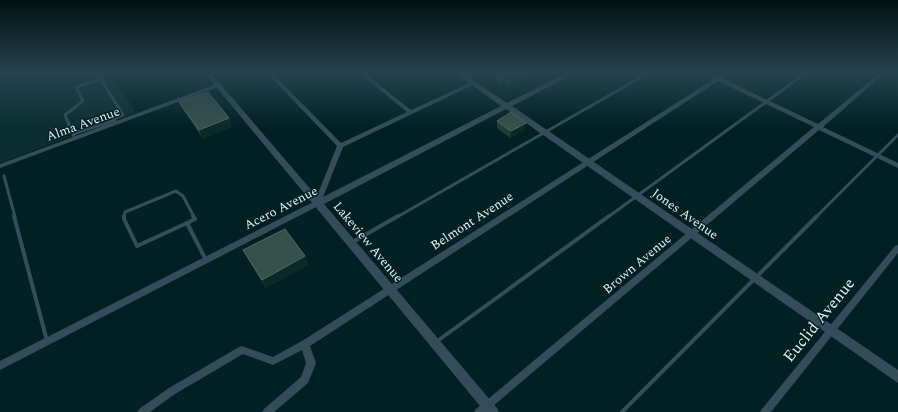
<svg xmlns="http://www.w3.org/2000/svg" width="898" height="412" font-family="Spectral,serif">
<rect width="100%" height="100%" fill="#002023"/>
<!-- built -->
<path fill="#0b2e31" d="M0 72H103L105 75H111L136 112 0 163Z"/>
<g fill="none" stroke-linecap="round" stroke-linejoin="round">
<!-- service-far1 -->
<path stroke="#354d5b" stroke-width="3" d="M465 77 477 72
M73 134 65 115 83 101 76 87 101 79 123 115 114 119
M74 136 73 134 115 120
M4 176 15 217
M124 217 125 212 176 191 183 196 194 217
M397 217 650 72
M608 217 807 72
M816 217 898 135"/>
<!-- service -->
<path stroke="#354d5b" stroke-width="4" d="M14 216 47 341
M124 216V219L137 246 187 223
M187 223 206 260
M187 223 195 219 193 216
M351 243 398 216
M436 342 609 216
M622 412 817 216"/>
<!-- minor -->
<path fill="#354d5b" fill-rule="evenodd" d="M266 72H271L341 143 407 112 358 72H363L411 110 472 82 474 81 477 83 343 147 320 205 0 370V361L315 201 337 146Z
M702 72H709L718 76 725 72H730L722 78 818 124 881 72H886L823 127 898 163V168L819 130 486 412H474L476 409 814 127 718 81 310 346 316 363 308 383 274 412H262L264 409 301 377 306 363 302 350 273 365 243 354 175 394 150 412H137L139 409 169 388 239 347 242 346 273 357 302 341 714 79Z
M219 83 222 85 221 86 0 168V164Z
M898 245V253L771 412H760L762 409 895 246Z"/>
<!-- tertiary -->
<path fill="#354d5b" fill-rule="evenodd" d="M204 72H210L319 199 501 106 454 72H461L507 103 568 72H576L575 73 512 106 898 370V383L506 109 324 204 497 408 499 412H485Z"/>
</g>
<!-- wall -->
<path fill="#213e36" d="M496 72H542L524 81 522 80 510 86 505 83 502 85 495 80Z
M179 102 229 118 232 127 203 139 184 111Z
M497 121 525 130 510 138 497 128Z
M243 250 305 256 308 265 266 288 248 259Z"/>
<!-- shaded-wall -->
<path fill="#0b2a26" d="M522 72H524L522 80 510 86 511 77Z
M525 72H542L524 81Z
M506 74 505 83 502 85 503 76Z
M229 118 232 127 203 139 199 130Z
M526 123 525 130 510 138 511 131Z
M305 256 308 265 266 288 262 280Z"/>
<!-- building -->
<path fill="#36514a" stroke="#506a65" d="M496 72H522L511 77 506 74 503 76Z
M208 92 229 118 199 130 179 102Z
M511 112 526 123 511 131 497 121Z
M285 229 305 256 262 280 243 250Z"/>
<!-- sky -->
<linearGradient id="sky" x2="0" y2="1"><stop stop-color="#001213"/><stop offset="0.56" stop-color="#264250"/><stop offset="1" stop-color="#264250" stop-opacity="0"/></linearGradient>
<rect width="898" height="129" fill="url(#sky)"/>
<g text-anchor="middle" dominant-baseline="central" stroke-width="3" stroke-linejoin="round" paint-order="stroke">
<!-- street labels -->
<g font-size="13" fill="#def0f2" stroke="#002023">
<text transform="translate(83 124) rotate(-20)">Alma Avenue</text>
<text transform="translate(281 208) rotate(-27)">Acero Avenue</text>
<text transform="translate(685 214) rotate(35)">Jones Avenue</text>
<text transform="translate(472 221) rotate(-33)">Belmont Avenue</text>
<text transform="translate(368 242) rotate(50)">Lakeview Avenue</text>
<text transform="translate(637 264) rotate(-40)">Brown Avenue</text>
</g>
<!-- near-street labels -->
<g font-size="16" fill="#def0f2" stroke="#002023">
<text transform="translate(819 320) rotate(-51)">Euclid Avenue</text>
</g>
</g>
</svg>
